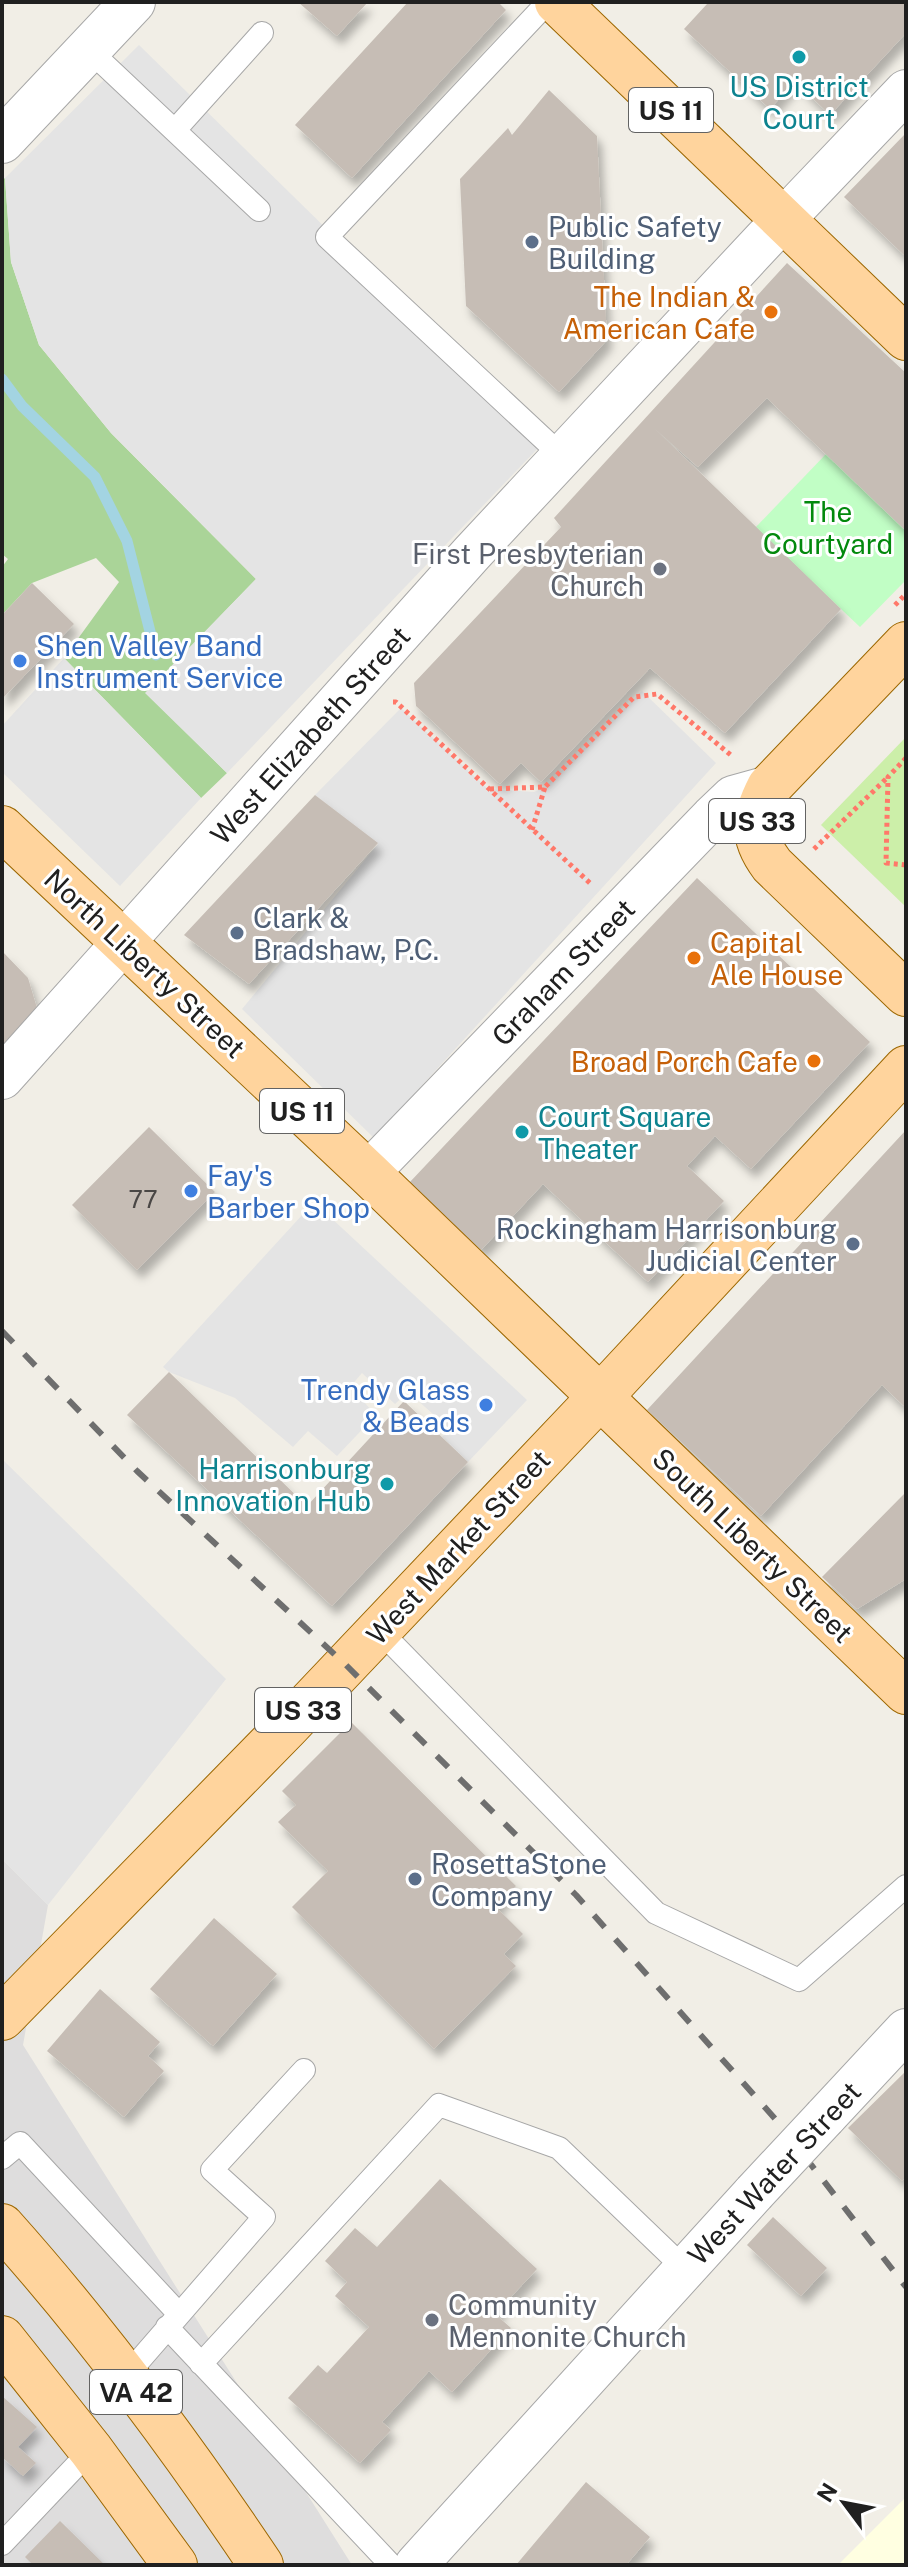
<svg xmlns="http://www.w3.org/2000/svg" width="908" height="2567" font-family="'Public Sans',sans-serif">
<defs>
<filter id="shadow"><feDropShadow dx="5" dy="9" stdDeviation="4" flood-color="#0004"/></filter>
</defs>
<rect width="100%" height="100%" fill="#f1eee6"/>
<!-- residential -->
<path fill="#dedddd" d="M2 1859 48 1905 23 2045 352 2565H2Z"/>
<!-- education -->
<path fill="#ffffe1" d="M906 2497V2565H838Z"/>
<!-- grass -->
<path fill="#ccefa9" d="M906 737V907L821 825Z"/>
<!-- forest -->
<path fill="#aad498" d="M5 178 11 262 39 345 111 433 256 579 146 693 227 773 201 798 64 658 119 582 96 558 32 583 2 615V567L8 559 2 554V181Z"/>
<!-- park -->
<path fill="#c1fec5" d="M826 454 906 531V580L860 627 755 528Z"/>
<!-- parking -->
<path fill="#e4e4e4" d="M139 45 544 442 227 773 145 693 256 579 111 433 39 345 11 262 5 178Z
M64 658 201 798 120 886 2 772V726Z
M642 691 716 763 374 1138 242 1009 378 844 315 795 401 708 488 789 534 792 545 787Z
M314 1202 527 1400 468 1462 442 1437 450 1429 408 1392 395 1404 362 1373 350 1387 376 1415 337 1456 308 1431 293 1447 235 1398 169 1372 163 1367Z
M2 1459 226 1679 48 1905 2 1859Z"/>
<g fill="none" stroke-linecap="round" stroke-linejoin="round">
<!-- stream -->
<path stroke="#a3d4e2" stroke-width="11" d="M2 379 22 406 95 477 127 541 156 655"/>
</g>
<!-- building -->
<path fill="#c6bdb5" filter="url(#shadow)" d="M298 2H368L337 36Z
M408 2H498L506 10 352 178 295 125Z
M705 2H906V33L830 115 795 81 770 109 684 29 707 4Z
M549 90 597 136 607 340 559 392 466 306 460 179 508 128 512 135Z
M906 133V257L844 197Z
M787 263 906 373V531L767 398 698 467 654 428 841 609 725 733 650 668 541 782 521 763 500 784 416 706 414 683 561 527 554 518Z
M32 583 74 624 2 699V615Z
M315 795 378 843 249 984 184 935Z
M697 878 870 1042 751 1169 715 1136 687 1166 724 1201 648 1282 543 1184 481 1250 409 1183Z
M2 951 28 978 37 1008 2 1047Z
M149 1127 215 1192 137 1270 72 1205Z
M906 1130V1408L882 1385 761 1516 647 1410Z
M169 1372 307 1506 404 1401 468 1462 332 1606 127 1415Z
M906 1492V1579L857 1609 822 1577Z
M351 1722 516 1886 496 1907 523 1934 504 1954 516 1966 434 2049 292 1907 328 1871 278 1822 296 1805 282 1791Z
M214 1918 277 1974 213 2046 150 1989Z
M100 1989 160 2042 148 2056 164 2071 124 2117 47 2051Z
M906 2071V2177L902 2181 848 2128Z
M440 2179 537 2269 495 2314 511 2328 452 2392 429 2371 382 2422 391 2430 360 2463 288 2398 318 2365 327 2373 369 2327 335 2296 347 2282 325 2261 355 2228 377 2247Z
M773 2217 827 2268 801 2296 747 2245Z
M2 2396 37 2427 18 2447 36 2463 23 2476 2 2457Z
M586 2482 650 2537 626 2565H516Z
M60 2521 105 2565H33L25 2557Z"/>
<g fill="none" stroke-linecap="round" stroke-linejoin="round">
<defs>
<path id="service" d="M548 2 327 237 563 457
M89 50 259 210
M175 130 262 33
M379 1630 656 1913 799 1980 906 1886
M2 2158 20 2143 178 2313
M167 2327 391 2565
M201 2364 439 2105 559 2148 685 2269
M125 2377 264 2217 212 2170 304 2070
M2 2544 91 2450"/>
<path id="minor" d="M2 1078 472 553 763 241 906 91
M368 1173 712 817 733 797 769 787
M825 2117 906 2030
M416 2565 754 2193"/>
<path id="tertiary" d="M2 141 133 2"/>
<path id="primary" d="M557 2 906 338
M906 644 769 787C753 818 751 837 772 865L906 994
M2 828 368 1173 906 1692
M2 2018 287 1727 600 1397 906 1068
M2 2226C96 2331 182 2447 261 2565
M2 2338 91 2450 175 2565"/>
</defs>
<!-- service casing -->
<use href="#service" stroke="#a7a7a7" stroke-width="24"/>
<!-- minor casing -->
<use href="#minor" stroke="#a7a7a7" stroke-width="44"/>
<!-- tertiary casing -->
<use href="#tertiary" stroke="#a7a7a7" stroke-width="46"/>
<!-- primary casing -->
<use href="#primary" stroke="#9c6700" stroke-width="46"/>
<!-- path -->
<path stroke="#ff7869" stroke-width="5" stroke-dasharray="4 4" stroke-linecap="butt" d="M895 605 906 594
M393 702H396L591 884
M906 758 888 777 886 863 906 865
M490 789 545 787 634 697 657 694 732 756
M532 830 545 787
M814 849 888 777"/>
<!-- service -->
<use href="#service" stroke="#fff" stroke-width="22"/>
<!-- minor -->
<use href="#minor" stroke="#fff" stroke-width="42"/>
<!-- tertiary -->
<use href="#tertiary" stroke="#fff" stroke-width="44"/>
<!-- primary -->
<use href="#primary" stroke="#ffd49d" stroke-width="44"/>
<!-- rail -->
<path stroke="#6e6e6e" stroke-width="6" stroke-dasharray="16 16" stroke-linecap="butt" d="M2 1331 137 1471 346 1665 576 1895 778 2122 906 2287"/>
<defs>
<path id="minor-bridge" d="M754 2193 825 2117"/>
</defs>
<!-- minor-bridge casing -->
<use href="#minor-bridge" stroke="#a7a7a7" stroke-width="44" stroke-linecap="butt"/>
<!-- minor-bridge -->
<use href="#minor-bridge" stroke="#fff" stroke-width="42"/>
</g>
<!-- markers -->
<g fill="#0f9aa8" stroke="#fff" stroke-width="3">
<circle cx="799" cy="57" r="8"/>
<circle cx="522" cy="1132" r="8"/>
<circle cx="387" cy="1484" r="8"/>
</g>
<g fill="#5c6f8a" stroke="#fff" stroke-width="3">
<circle cx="532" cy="242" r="8"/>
<circle cx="237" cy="933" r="8"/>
<circle cx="853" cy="1244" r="8"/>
<circle cx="415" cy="1879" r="8"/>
</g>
<g fill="#e8710a" stroke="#fff" stroke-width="3">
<circle cx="771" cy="312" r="8"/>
<circle cx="694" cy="958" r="8"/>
<circle cx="814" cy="1061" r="8"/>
</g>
<g fill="#6b7280" stroke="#fff" stroke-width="3">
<circle cx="660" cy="569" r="8"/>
<circle cx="432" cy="2320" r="8"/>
</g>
<g fill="#3f7fe0" stroke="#fff" stroke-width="3">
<circle cx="20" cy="661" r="8"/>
<circle cx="191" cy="1191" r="8"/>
<circle cx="486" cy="1405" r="8"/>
</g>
<g text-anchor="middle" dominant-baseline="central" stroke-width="6" stroke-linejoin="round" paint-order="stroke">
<!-- number labels -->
<g font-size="24" fill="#4a4745">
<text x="143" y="1199">77</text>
</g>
<!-- shield labels -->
<g fill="#fff" stroke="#636363" stroke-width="2">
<rect x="629" y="88" width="84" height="44" rx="6"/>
<rect x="709" y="799" width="96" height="44" rx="6"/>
<rect x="260" y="1089" width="84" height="44" rx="6"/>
<rect x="255" y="1688" width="96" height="44" rx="6"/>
<rect x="90" y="2370" width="92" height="44" rx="6"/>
</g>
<g font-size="26" font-weight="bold" fill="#202020">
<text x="671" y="110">US 11</text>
<text x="757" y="821">US 33</text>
<text x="302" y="1111">US 11</text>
<text x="303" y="1710">US 33</text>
<text x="136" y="2392">VA 42</text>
</g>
<!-- culture labels -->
<g font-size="28" fill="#0d838f" stroke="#fff">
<text x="799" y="86">US District<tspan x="799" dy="32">Court</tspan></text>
<text x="538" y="1116" text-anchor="start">Court Square<tspan x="538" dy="32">Theater</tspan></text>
<text x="371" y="1468" text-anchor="end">Harrisonburg<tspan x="371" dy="32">Innovation Hub</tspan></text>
</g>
<!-- service labels -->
<g font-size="28" fill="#4e5e75" stroke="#fff" text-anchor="start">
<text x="548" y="226">Public Safety<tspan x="548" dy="32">Building</tspan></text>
<text x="253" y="917">Clark &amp;<tspan x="253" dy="32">Bradshaw, P.C.</tspan></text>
<text x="837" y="1228" text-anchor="end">Rockingham Harrisonburg<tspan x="837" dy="32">Judicial Center</tspan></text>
<text x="431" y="1863">RosettaStone<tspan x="431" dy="32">Company</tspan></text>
</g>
<!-- food labels -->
<g font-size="28" fill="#c56008" stroke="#fff" text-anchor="end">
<text x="755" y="296">The Indian &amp;<tspan x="755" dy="32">American Cafe</tspan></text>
<text x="710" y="942" text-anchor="start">Capital<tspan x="710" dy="32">Ale House</tspan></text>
<text x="798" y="1061">Broad Porch Cafe</text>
</g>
<!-- park labels -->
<g font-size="28" fill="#03890d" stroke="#fff">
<text x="828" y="511">The<tspan x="828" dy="32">Courtyard</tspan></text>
</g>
<!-- worship labels -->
<g font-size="28" fill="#5b616d" stroke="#fff" text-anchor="end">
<text x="644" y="553">First Presbyterian<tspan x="644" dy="32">Church</tspan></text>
<text x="448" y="2304" text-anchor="start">Community<tspan x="448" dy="32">Mennonite Church</tspan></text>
</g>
<!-- shop labels -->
<g font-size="28" fill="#366cbe" stroke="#fff" text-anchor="start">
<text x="36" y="645">Shen Valley Band<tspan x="36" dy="32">Instrument Service</tspan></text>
<text x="207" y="1175">Fay's<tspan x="207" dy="32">Barber Shop</tspan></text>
<text x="470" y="1389" text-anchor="end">Trendy Glass<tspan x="470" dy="32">&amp; Beads</tspan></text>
</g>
<!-- street labels -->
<g font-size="28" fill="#202020" stroke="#fff">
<text transform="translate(310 735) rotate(-48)">West Elizabeth Street</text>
<text transform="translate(145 963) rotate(43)">North Liberty Street</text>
<text transform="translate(563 972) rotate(-46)">Graham Street</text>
<text transform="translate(753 1545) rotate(44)">South Liberty Street</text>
<text transform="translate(458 1547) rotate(-47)">West Market Street</text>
<text transform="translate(774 2173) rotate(-47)">West Water Street</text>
</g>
</g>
<!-- border -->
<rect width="908" height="2567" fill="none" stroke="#202020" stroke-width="8"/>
<!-- north arrow -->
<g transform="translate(844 2503) rotate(302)" stroke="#ffffff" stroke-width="6" paint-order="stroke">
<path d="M0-6L14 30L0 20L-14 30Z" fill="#202020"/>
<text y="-12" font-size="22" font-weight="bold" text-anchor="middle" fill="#202020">N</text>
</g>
</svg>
